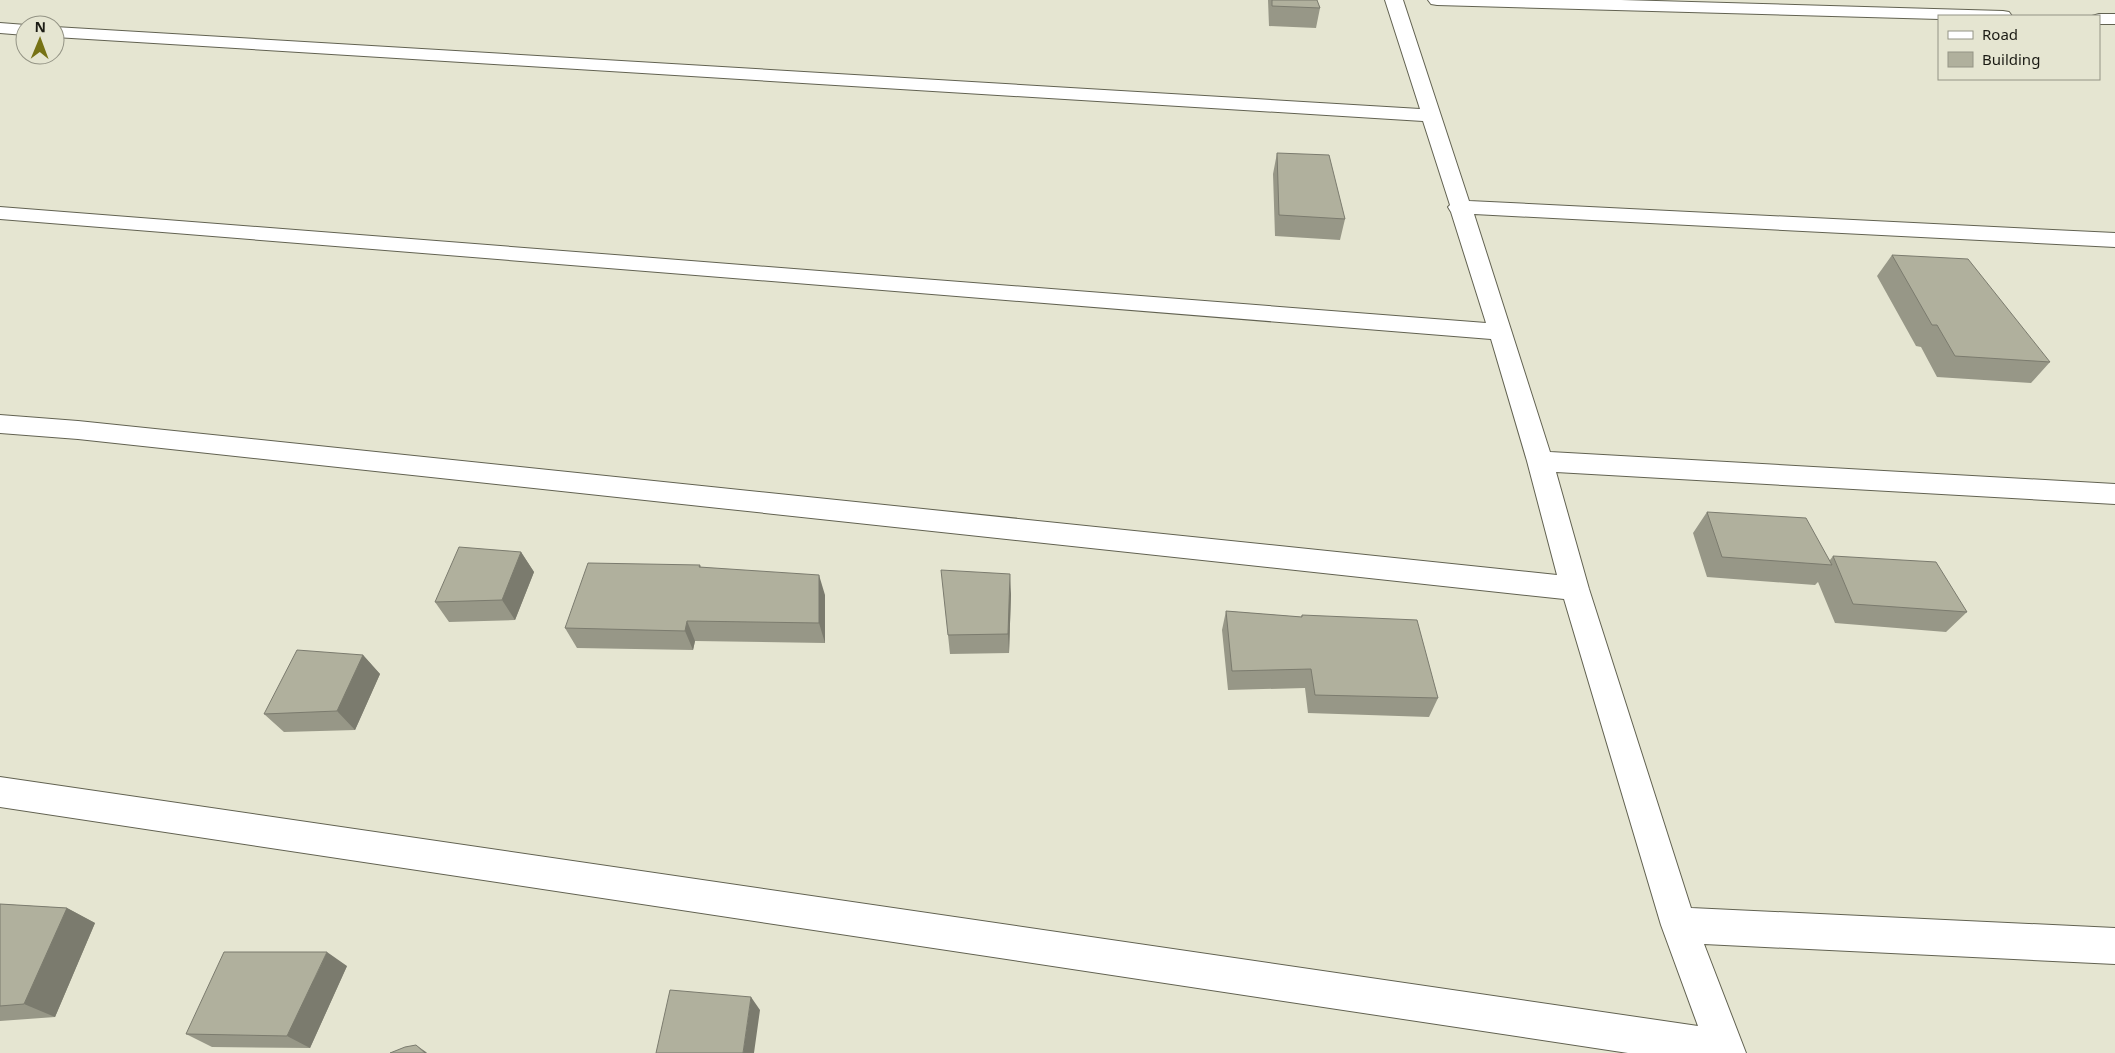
<svg xmlns="http://www.w3.org/2000/svg" width="2115" height="1053" font-family="'Noto Sans',sans-serif">
<rect width="100%" height="100%" fill="#e5e5d1"/>
<g fill="none" stroke-linecap="round" stroke-linejoin="round">
<defs>
<path id="minor" d="M1385 0H1403L1469 201 2115 233V247L1474 214 1550 452 2115 484V504L1556 472 1589 589 1691 908 2115 928V964L1704 944 1746 1053H1628L0 807V777L1698 1026 1661 925 1564 599 78 439 0 433V415L78 421 1557 575 1527 461 1491 339 0 219V207L1486 323 1451 212 1448 207 1450 205 1423 121 55 37V27L1420 109Z
M1428 0H1621L2003 11 2009 12 2012 16H1939V19L1437 5 1431 4Z
M2099 14H2115V24H2099V16H2092Z
M0 23 26 25 25 35 0 33Z"/>
</defs>
<!-- minor casing -->
<use href="#minor" stroke="#626251" stroke-width="2"/>
<!-- minor -->
<use href="#minor" fill="#fff" fill-rule="evenodd"/>
</g>
<!-- wall -->
<path fill="#979787" d="M1268 0H1317L1320 8 1316 28 1269 26Z
M1277 153 1345 219 1340 240 1275 236 1273 174Z
M1892 255 2050 362 2031 383 1937 377 1921 347 1916 346 1877 276Z
M1707 512 1830 560 1833 556 1967 612 1946 632 1835 623 1818 582 1815 585 1707 577 1693 533Z
M521 552 534 572 515 620 449 622 435 602Z
M700 565 701 567 825 595V643L695 641 693 650 577 648 565 628Z
M1011 594 1009 653 950 654 948 635Z
M1226 611 1301 617 1302 615 1438 698 1429 717 1308 713 1305 688 1228 690 1222 630Z
M363 655 380 674 355 730 284 732 264 714Z
M0 904 67 908 95 923 55 1017 0 1021Z
M347 966 310 1048 212 1047 186 1034Z"/>
<!-- shaded-wall -->
<path fill="#7b7b6e" d="M521 552 534 572 515 620 502 600Z
M1010 574 1011 594 1009 653 1008 634Z
M819 575 825 595V643L819 623Z
M687 621 695 641 693 650 685 631Z
M363 655 380 674 355 730 337 711Z
M67 908 95 923 55 1017 24 1004Z
M327 952 347 966 310 1048 287 1036Z
M751 997 760 1010 754 1053H743Z
M416 1045 426 1052 427 1053H425Z"/>
<!-- building -->
<path fill="#b0b09d" stroke="#7b7b6e" d="M1272 0H1317L1320 8 1272 6Z
M1277 153 1329 155 1345 219 1279 215Z
M1892 255 1968 259 2050 362 1955 356 1937 325H1932Z
M1707 512 1806 518 1832 565 1722 557Z
M459 547 521 552 502 600 435 602Z
M1833 556 1936 562 1967 612 1853 604Z
M588 563 700 565 699 567 819 575V623L687 621 685 631 565 628Z
M941 570 1010 574 1008 634 948 635Z
M1226 611 1302 617V615L1417 620 1438 698 1315 695 1311 669 1232 671Z
M297 650 363 655 337 711 264 714Z
M0 904 67 908 24 1004 0 1006Z
M224 952H327L287 1036 186 1034Z
M670 990 751 997 743 1053H656Z
M416 1045 425 1053H390L405 1047Z"/>
<!-- legend -->
<rect x="1938" y="15" width="162" height="65" fill="#e5e5d1" stroke="#949485"/>
<rect x="1948" y="31" width="25" height="8" fill="#ffffff" stroke="#949485"/>
<text x="1982" y="40" font-size="15" fill="#1b1b14">Road</text>
<rect x="1948" y="52" width="25" height="15" fill="#b0b09d" stroke="#949485"/>
<text x="1982" y="65" font-size="15" fill="#1b1b14">Building</text>
<!-- north arrow -->
<g transform="translate(40 40) rotate(1)"><circle r="24" fill="#e5e5d1" stroke="#949485"/>
<path d="M0-4L9 19L0 12L-9 19Z" fill="#767215"/>
<text y="-8" font-size="14" font-weight="bold" text-anchor="middle" fill="#1b1b14">N</text>
</g>
</svg>
